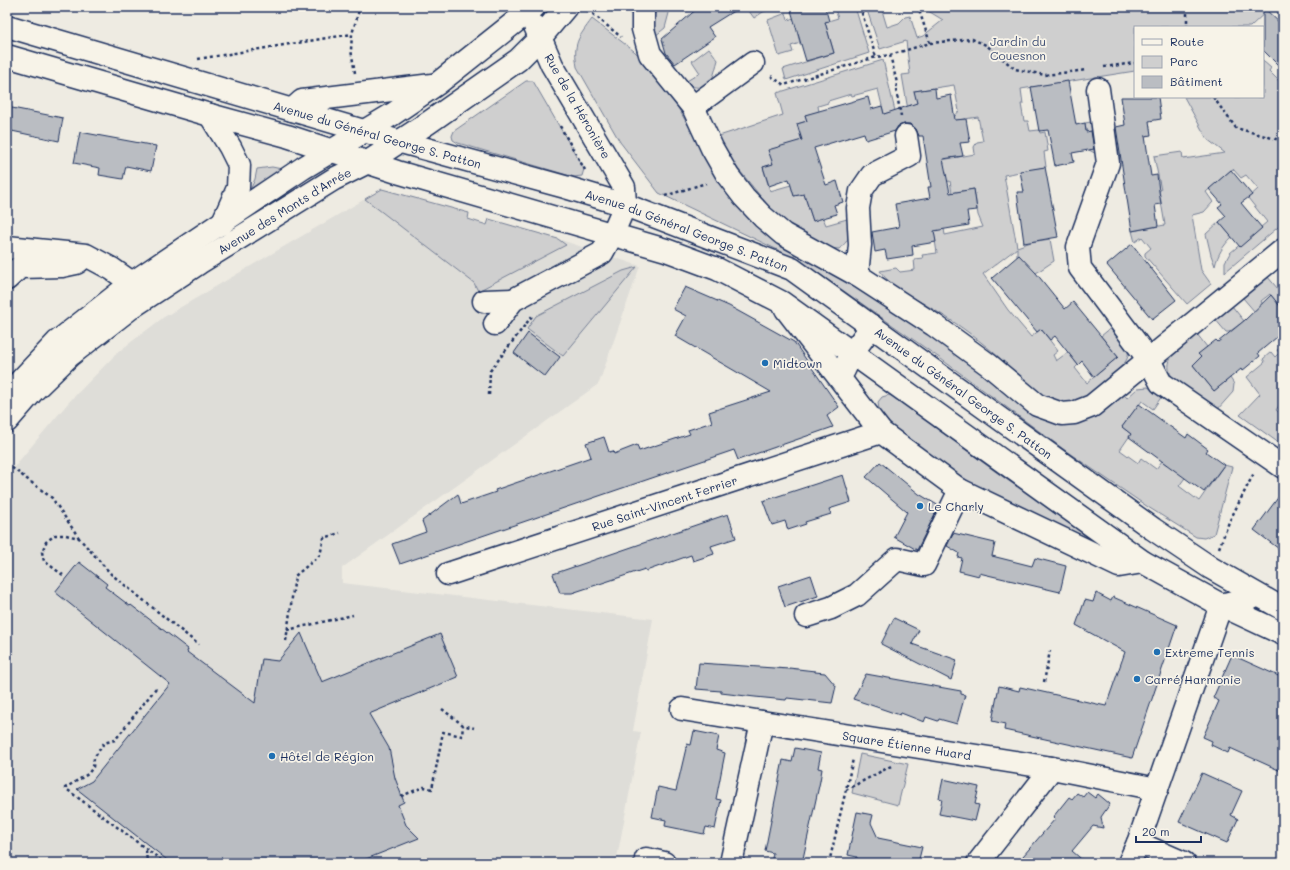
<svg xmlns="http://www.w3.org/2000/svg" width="1290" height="870" font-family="Mali,sans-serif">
<rect width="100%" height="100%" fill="#eeebe2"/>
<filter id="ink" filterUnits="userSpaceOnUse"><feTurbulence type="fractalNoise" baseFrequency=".025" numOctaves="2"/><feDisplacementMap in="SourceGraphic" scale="8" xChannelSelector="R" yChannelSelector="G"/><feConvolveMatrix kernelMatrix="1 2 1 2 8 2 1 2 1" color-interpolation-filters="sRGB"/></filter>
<g filter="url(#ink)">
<!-- built -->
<path fill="#deddd8" d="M382 189 469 213 468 219 487 225 489 219 558 239 640 266 599 383 597 385 342 568V583L653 619 633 731 641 732 616 863H7V480L19 461 69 402 118 352 164 317Z"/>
<!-- green -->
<path fill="#cfcfcf" stroke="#757f96" d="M656 7H674L669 13 665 28 655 36 654 21Z
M746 7H776L763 12 754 18Z
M834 7H855L869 53 786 80 783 69 834 53 825 22 838 18Z
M866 7H881L887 27 899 23 905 17 910 16 917 38 923 36 943 20 925 9V7H1271L1250 27H1135V71L1021 89 1023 104H1021L1024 121H1028L1030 131 1039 130 1040 133 1045 132 1048 151 1044 152 1046 167 1004 175 1017 247 1031 242 1050 239 1054 261 1036 273 1034 271 1030 273 1017 257V248L983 274 1008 310 1031 337 1041 329 1058 351 1053 355 1056 361 1068 352 1078 365 1075 368 1087 383 1118 357 1101 336 1112 327C1125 345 1139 353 1116 371 1100 385 1080 408 1057 403 1034 397 1018 375 1002 360 982 342 960 325 936 311 917 299 893 290 880 271L896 268 900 272 915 270 914 259 923 258 922 255 937 253 930 209 939 198 945 235 983 227 978 215 974 189 952 193 950 181 931 184 930 162 975 154 974 147 977 142 983 141 978 117 951 121 959 111 954 85 915 91 919 115 909 116 902 75 910 74 906 41 880 49Z
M786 13 788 20 797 17 801 30 797 31 800 43 791 46 793 52 779 56 768 20Z
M592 19 634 51 646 62 678 108 710 162 879 297 1048 420 1121 391 1127 398 1138 388 1148 387 1162 396 1153 409 1142 401 1122 427 1131 434 1120 450 1138 463 1141 458 1156 469 1162 461 1167 465 1169 462 1187 475 1179 486 1199 501 1224 465 1232 467 1214 534 1204 538 1196 537 1148 507 1066 451 941 359 818 273 780 251 659 193 620 142 577 67C573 43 578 38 592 19Z
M709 48 718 60C716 66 715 73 712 79 706 90 693 89 685 82L700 73 692 61Z
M883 60 895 111 884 114 878 89 852 96 851 94 828 101V103L818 106 819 112 805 115 807 121 797 124 805 152 769 150 773 164 763 167 770 191 791 185 794 196 804 194 813 221 823 218 826 225 847 219C851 233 851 239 839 249L829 248 800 232 774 213 735 165 728 154 719 136 783 115 777 93Z
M1263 61 1271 68 1269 71 1283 85V223L1225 272V262L1230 253 1267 222 1248 198 1258 189 1246 175 1241 178 1233 169 1231 170 1206 192 1213 202 1204 212 1192 215 1201 270 1211 284 1187 304 1145 256V253L1151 248 1142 237 1135 242 1132 231 1165 225 1159 190H1161L1154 156 1182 152 1183 159 1225 153 1207 139 1184 97H1263Z
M526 81H533L584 169 582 176 574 177 458 143 453 140 452 136 454 131Z
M1097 121 1100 156 1089 150 1085 123Z
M272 167 282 169 253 189 251 188 255 179 257 169Z
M382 189 469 213 468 219 487 225 489 219 558 239 566 245 478 291 474 283 365 199Z
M1219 222 1232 237C1223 246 1218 254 1215 266L1211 255 1206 234Z
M637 267 563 356 527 329 536 316 623 271Z
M1267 276 1283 295V310L1270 294 1261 301 1263 305 1255 312 1243 298Z
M1232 306 1244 321 1229 332H1226L1215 319Z
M1197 334 1207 347 1199 354 1201 357 1193 365 1214 391 1230 378 1234 384 1233 392 1217 410 1172 377C1160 357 1184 345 1197 334Z
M1283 346V400L1276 410 1283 416V446L1240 415 1260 394 1247 377 1265 362 1263 359 1271 352 1275 357 1279 353 1277 350Z
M889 395 894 397 992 469 1092 540 1091 541 964 480 899 434 881 415 879 410 878 402 882 397Z
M860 754 908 764 898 805 852 793Z"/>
<!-- building -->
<path fill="#babdc2" stroke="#1b2f5e" d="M699 7H740L708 27 715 37 675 64 666 53 662 39Z
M790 7H825L829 21 825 22 834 53 806 61Z
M1263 7 1283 26V70L1263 50Z
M1068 81 1076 125 1085 123 1086 132 1091 131 1094 149 1072 153 1074 162 1055 166 1048 130 1039 131 1031 87Z
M935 88 936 98 951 95 955 120 966 119 970 142 960 143 963 156 943 159 950 193 974 189 977 210 967 211 969 225 934 231 936 242 912 246 913 255 887 259 885 250 875 252 872 232 899 227 895 204 930 198 928 187H931L923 136H919L916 129 910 124H904L898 126 895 131 866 140 864 133 814 148 826 185 837 181 843 202 834 205 837 214 813 221 804 194 794 196 789 179 769 186 763 167 773 164 768 150 802 140 797 124 807 121 805 115 868 97 871 109 882 106 884 114 917 103 914 91Z
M1121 97H1158L1161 119 1149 121 1151 135 1145 136 1151 176 1157 175 1159 191 1161 204 1155 205 1158 226 1132 231 1116 127 1125 125Z
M7 107 63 118 59 141 7 130Z
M80 132 156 146 151 171 126 166 123 179 99 175 100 168 74 163Z
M1045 167 1058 237 1024 243 1017 192H1024L1020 171Z
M1231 170 1252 195 1241 203 1262 228 1240 247 1219 222 1226 216 1218 207 1222 204 1209 189Z
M1132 244 1176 300 1152 319 1107 265Z
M1019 255 1036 273 1065 309 1073 302 1118 357 1094 377 1082 361 1078 365 1055 336 1050 340 1041 329 1037 332 992 278Z
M685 287 729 306 794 342 839 407 827 416 833 427 738 460 734 450 400 564 392 544 426 532 422 521 458 494 461 504 496 492 495 490 591 457 586 443 604 437 609 452 613 451 614 454 637 445 639 451 690 434 688 430 712 422 709 412 771 392 675 336 686 316 673 309Z
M1271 295 1283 310V332L1258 353 1260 356 1242 371 1241 369 1214 391 1193 365 1201 357 1198 354 1216 340 1218 342 1245 320Z
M528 333 560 357 545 377 514 353Z
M1139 404 1186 438 1188 434 1208 449 1206 452 1224 465 1204 492 1129 437 1131 434 1122 427Z
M880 462 919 494 939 506 917 550 894 537 907 512 866 477Z
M843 475 851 502 829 509 831 514 805 522 806 524 788 530 785 521 772 525 763 501Z
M1283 491V552L1254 530Z
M728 514 736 538 711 546 714 554 693 561 691 555 646 571 645 569 572 593H560L553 574Z
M953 533 995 543 992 556 1032 566 1035 558 1066 566 1060 592 979 573V576L959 571 962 558 958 557 959 553 947 546Z
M79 562 107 584 105 587 130 606 131 605 188 649 187 652 255 703 262 659 278 661 301 633 322 682 440 634 458 677 369 714 389 748 395 778 404 802 398 805 406 825 419 838 356 863H171L77 789 92 781 170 684 55 592Z
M811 575 818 596 785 607 778 586Z
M1096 593 1111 601 1113 597 1177 625 1132 758 1004 730 1005 724 992 721 999 686 1019 691 1020 687 1106 706 1125 652 1076 625 1085 600 1093 602Z
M894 618 919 630 912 644 957 660 951 680 881 644Z
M1232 655 1283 678V772L1230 748 1228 753 1211 745 1212 741 1203 737 1219 701 1213 698Z
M699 663 789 669V668L815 671V672L825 673 836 686 832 703 787 698 786 700 755 697 721 693V691L696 689Z
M866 674 961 691V694L965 695 957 724 939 719 938 721 926 717 924 722 901 713 900 715 853 699Z
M694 731 719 736 716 750 725 753 716 799 721 800 715 829 706 827 704 834 665 826 666 820 652 817 658 787 676 791 687 744 691 745Z
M795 748 821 753 818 768 822 769 820 781 802 863H771L773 853 765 851 783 760 792 762Z
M1202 773 1242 791 1231 815 1238 819 1227 843 1179 822Z
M943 779 979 787 975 804 979 805 975 821 939 814 942 799 939 798Z
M1087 792 1095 798 1098 794 1110 804 1101 817 1103 828 1093 826 1072 851 1086 863H1017L1055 819 1053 817 1069 797 1072 799 1077 793 1083 797Z
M857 812 873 815 871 823 878 838 922 847 918 863H856L857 857 848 855Z"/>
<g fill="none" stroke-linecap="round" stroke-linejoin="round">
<defs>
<g id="minor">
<path d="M643 7V29L650 54 693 107 712 148 728 176 744 197 763 217 783 234 857 275 934 325 989 365 1037 405 1062 414 1074 413 1092 406 1283 250"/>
<path d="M1098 89 1108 163 1078 247 1080 268 1149 360 1161 383 1283 467"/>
<path d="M693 107 753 63"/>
<path d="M292 110 302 101 432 85"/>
<path d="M210 115 230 147 239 165 238 188 222 224"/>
<path d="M7 247 86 255 112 269 132 283"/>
<path d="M857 275 860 245 858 208 861 191 872 175 909 156 906 136"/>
<path d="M7 279 20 267 62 266 76 263 79 261"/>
<path d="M484 301 513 300"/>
<path d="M786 309 881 432 960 490 1119 566 1143 562"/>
<path d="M495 324 513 300 602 253 612 235 625 205 624 187 552 65 535 26"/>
<path d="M844 370 852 353 872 326"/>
<path d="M7 396 22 379 57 342 132 283 303 168 393 114 437 84 534 7"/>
<path id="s1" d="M7 421 33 391 69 356 132 307 199 263 334 179 368 162 428 123 518 60 540 38 566 7"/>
<path id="s2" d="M448 574 881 432"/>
<path d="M806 616 831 608 857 595 897 559 924 565 960 490"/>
<path d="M682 709 762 722"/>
<path d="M1138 843 1184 863"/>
<path d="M646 859 664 863"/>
<path id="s3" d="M731 863 762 722 1052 768 1157 789"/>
<path d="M978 863 1052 768"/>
<path d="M1129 863 1138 843 1221 605 1258 596"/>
</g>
<g id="major">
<path id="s4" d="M7 26 401 142 565 187 625 205 792 269 1153 529 1211 568 1283 609"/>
<path d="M7 56 210 115 287 136 397 172 666 250 717 269 781 302 1143 562 1221 605 1283 634"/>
</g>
</defs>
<!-- minor casing -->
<use href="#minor" stroke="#1b2f5e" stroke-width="25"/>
<!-- major casing -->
<use href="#major" stroke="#1b2f5e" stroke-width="25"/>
<!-- path -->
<path stroke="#1b2f5e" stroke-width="2.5" stroke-dasharray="3 3" stroke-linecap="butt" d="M490 7H491
M860 7 876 57
M1187 7V27
M588 10 621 37
M588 12 592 7
M930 43 972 39 986 45 1015 69 1045 75 1087 70
M890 55 897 83 896 90 901 116
M198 59 352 34
M1104 67 1135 63
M355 73 351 50 352 34 360 7
M771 76 784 85 876 57 890 55 930 43 918 7
M1213 97 1236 128 1283 141
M560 126 585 170
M665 196 706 183
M489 395 490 371 532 316
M7 464 52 498 79 538
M1219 548 1229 522 1254 473
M63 575 44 561 42 552 46 542 55 535H66L79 538 111 574 199 645
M287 630 353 615
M286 641 295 576 320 555 324 538 340 533
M1044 682 1050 651
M156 688 115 740 104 743 94 758 93 767 88 774 65 788 161 860
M442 709 463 725 474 728
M846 790 893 765
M401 796 424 787 432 789 443 732 462 736 463 725
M146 850 147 863
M829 863 853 759"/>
<!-- minor -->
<use href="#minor" stroke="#f7f3e8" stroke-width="22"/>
<!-- major -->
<use href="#major" stroke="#f7f3e8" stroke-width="22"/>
</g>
</g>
<!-- markers -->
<g fill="#1f6fb2" stroke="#f7f3e8" stroke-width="1.5">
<circle cx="765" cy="363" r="4"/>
<circle cx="920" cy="506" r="4"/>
<circle cx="1157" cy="652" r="4"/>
<circle cx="1137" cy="679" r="4"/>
<circle cx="272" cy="756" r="4"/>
</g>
<g text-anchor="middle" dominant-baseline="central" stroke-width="3.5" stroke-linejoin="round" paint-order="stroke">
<!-- park labels -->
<g font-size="12" fill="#3f4f75" stroke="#f7f3e8">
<text x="1018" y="41">Jardin du<tspan x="1018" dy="14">Couesnon</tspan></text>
</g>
<!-- street labels -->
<g font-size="12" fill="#1b2f5e" stroke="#f7f3e8">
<text transform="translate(578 106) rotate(60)">Rue de la Héronière</text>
<text stroke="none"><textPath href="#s4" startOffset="386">Avenue du Général George S. Patton</textPath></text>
<text stroke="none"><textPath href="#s1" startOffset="350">Avenue des Monts d'Arrée</textPath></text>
<text stroke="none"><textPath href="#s4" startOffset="710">Avenue du Général George S. Patton</textPath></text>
<text stroke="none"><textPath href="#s4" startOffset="1034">Avenue du Général George S. Patton</textPath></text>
<text stroke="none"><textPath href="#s2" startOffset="228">Rue Saint-Vincent Ferrier</textPath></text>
<text stroke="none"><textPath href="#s3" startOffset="291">Square Étienne Huard</textPath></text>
</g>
<!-- poi labels -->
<g font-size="12" fill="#1b2f5e" stroke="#f7f3e8" text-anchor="start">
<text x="773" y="363">Midtown</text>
<text x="928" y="506">Le Charly</text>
<text x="1165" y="652">Extreme Tennis</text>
<text x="1145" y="679">Carré Harmonie</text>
<text x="280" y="756">Hôtel de Région</text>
</g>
</g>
<!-- margin -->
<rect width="1290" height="870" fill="none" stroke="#f7f3e8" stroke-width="24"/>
<rect x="12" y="12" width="1266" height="846" fill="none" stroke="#1b2f5e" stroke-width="1.5" filter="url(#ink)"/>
<!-- legend -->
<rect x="1134" y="26" width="130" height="72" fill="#f7f3e8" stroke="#9fa5b1"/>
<rect x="1142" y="39" width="20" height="6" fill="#f7f3e8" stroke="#9fa5b1"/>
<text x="1170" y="46" font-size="12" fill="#1b2f5e">Route</text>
<rect x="1142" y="56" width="20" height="12" fill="#cfcfcf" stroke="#9fa5b1"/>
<text x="1170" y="66" font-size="12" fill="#1b2f5e">Parc</text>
<rect x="1142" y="76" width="20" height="12" fill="#babdc2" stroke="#9fa5b1"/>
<text x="1170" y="86" font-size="12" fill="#1b2f5e">Bâtiment</text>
<!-- scale -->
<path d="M1136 836v6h65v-6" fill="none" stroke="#1b2f5e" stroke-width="2"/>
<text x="1142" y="836" font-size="12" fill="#1b2f5e" stroke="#f7f3e8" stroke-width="3" paint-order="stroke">20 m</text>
</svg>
